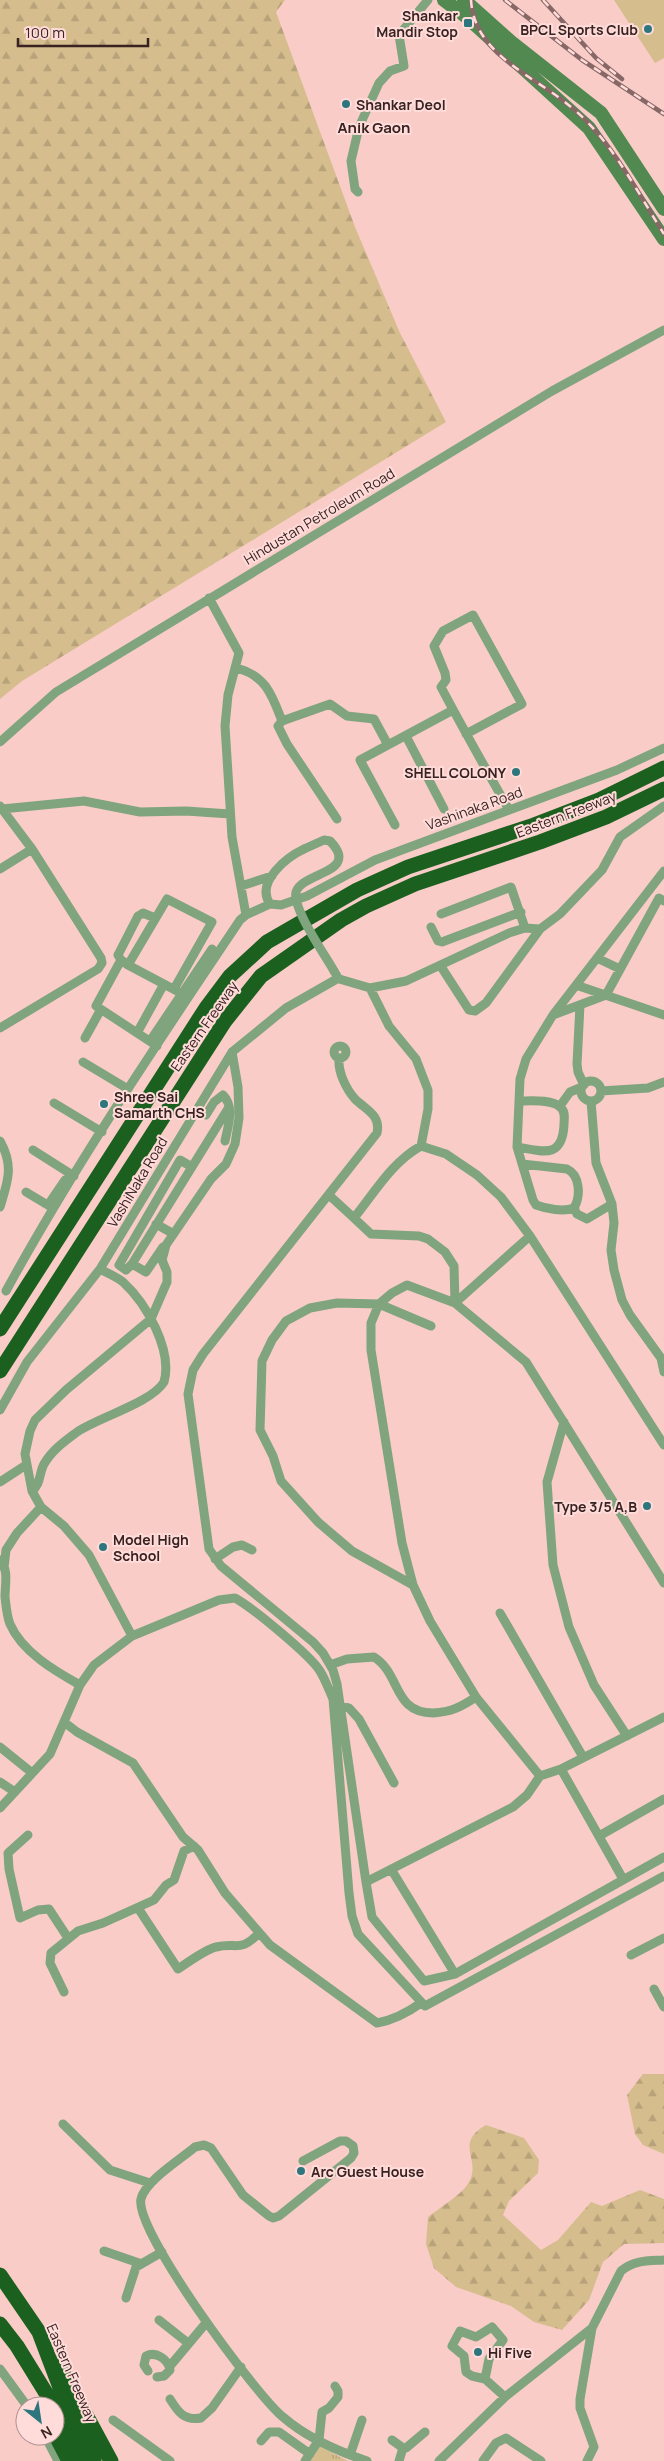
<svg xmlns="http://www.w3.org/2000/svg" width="664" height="2461" font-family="Manrope,sans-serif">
<defs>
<pattern id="grass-tufts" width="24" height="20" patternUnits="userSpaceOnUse" patternTransform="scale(1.25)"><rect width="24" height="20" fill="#d5bd8e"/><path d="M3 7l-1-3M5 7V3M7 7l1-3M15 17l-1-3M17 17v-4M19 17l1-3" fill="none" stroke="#b8a27a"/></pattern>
<pattern id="forest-firs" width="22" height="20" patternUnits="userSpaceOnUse" patternTransform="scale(1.25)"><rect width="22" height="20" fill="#d5bd8e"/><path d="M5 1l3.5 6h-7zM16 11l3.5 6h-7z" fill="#b8a27a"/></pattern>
</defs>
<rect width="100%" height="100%" fill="#f9ccc8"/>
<!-- grass -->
<path fill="url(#grass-tufts)" d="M319 2446 348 2461H308Z"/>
<!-- forest -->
<path fill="url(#forest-firs)" d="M0 0H285L276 12 355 227 400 333 446 422 22 681 0 699Z
M643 2074H664V2154L643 2145 635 2134 627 2095Z
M486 2125 524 2138 539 2160 538 2173 509 2201 503 2215 541 2250 558 2240 591 2202 602 2206 640 2190 664 2199V2243L624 2244 603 2262 589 2300 562 2330 534 2322 511 2306 456 2287 434 2268 426 2244 428 2217C438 2209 464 2193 469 2182 482 2159 453 2144 486 2125Z"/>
<!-- pitch -->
<path fill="#d5bd8e" d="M614 0H664V58L655 63Z"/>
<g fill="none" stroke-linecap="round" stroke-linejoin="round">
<!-- street -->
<path stroke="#7fa47e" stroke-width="9" d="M358 192 355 189 351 161 359 127 379 83 390 71 404 66 399 35 428 0
M209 598 239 653 228 695 225 726 232 837 246 915
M237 668C266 676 272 695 282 721L330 704 347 716 374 719 388 745
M282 721 278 726 287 744 337 819
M466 734 522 704 473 615 443 631 434 646 445 673 446 680 441 687C463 729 486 769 509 810
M406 736 444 809
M0 742 56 692 552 391 664 330
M0 806 2 809 84 801 140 812 186 811 230 814
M395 825 360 760 453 710
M304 849C287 857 255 882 270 904L281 905 307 896 375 860 617 770 664 748
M0 869 32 849
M241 886 272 876
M441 914 511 887 525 928
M431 927 438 941 442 942 521 912
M597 958 620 969
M121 960 118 955 138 916 143 913 155 918
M128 965 177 991
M440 965 469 1010 475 1011 486 1003 540 929
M336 978 370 988 406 981 509 933 525 928 540 929 560 914 602 870 620 837 664 806
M576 985 664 1015
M370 988 389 1026 416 1059 428 1090V1109L421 1146
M580 1005 577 1064 578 1072 584 1085
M553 1015 606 995 659 898 664 901
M0 1028 98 969 102 963 101 958 32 849 2 809
M137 1033 164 984
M85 1038 100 1011
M150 1041 212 949
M334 1052a6 6 0 1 1 12 0a6 6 0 1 1-12 0Z
M157 1046 96 1006 121 960 128 965 167 899 212 922 174 989
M339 1059C338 1072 346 1089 355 1099 366 1110 381 1115 377 1133L203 1354 193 1370 188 1394 209 1549 221 1566 313 1642 323 1653 333 1670 337 1684 366 1882
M83 1062 128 1089
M581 1091a10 10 0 1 1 20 0a10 10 0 1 1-20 0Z
M601 1091 648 1088 664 1082
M591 1101 596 1163 612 1204 614 1223 611 1250 614 1270 622 1300 630 1315 661 1358 664 1372
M54 1103 102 1132
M560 1106 570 1092 582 1087
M206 1115 214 1102 223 1095C235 1107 228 1126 225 1141
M0 1141C14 1166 8 1181 0 1207
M517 1147C542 1151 562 1160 564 1125 564 1119 566 1111 560 1107 552 1099 530 1101 519 1101
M33 1150 74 1176
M522 1164 567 1169C580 1175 581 1196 574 1208 563 1212 547 1209 536 1205L533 1200 517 1147 520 1079 526 1059 553 1015 664 871
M192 1167 180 1160 119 1265 126 1270 132 1264 229 1107
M26 1192 51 1207
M330 1196 354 1218C375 1192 392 1162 421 1146L446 1154 477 1175 501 1197 530 1236 664 1445
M48 1205 65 1180
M574 1208 577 1214 587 1219 612 1204
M354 1218 371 1234 419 1236 428 1239 445 1252 454 1266 455 1303
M156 1224 172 1233
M132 1264 146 1272 163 1247
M6 1291C76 1163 159 1041 240 920L246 915 270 904
M455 1303 530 1236
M431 1326 379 1304 371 1323V1350L402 1543 413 1585 430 1621 476 1697 540 1776
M0 1410 27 1362 100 1269 232 1052 286 1008 335 980 337 976 334 971
M564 1422 547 1482 553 1565 569 1627 594 1685 627 1736
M0 1482 26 1465
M32 1491C41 1484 39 1473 44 1464 52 1450 65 1441 77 1432 99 1417 151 1403 164 1382 173 1350 146 1303 123 1282 117 1277 107 1273 100 1269
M215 1559 233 1547 242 1545 252 1550
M0 1560C9 1570 5 1584 5 1597 6 1605 7 1617 10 1624 22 1652 55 1671 80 1685
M4 1568 6 1550 17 1533 41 1507
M413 1585 352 1551 318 1522 281 1481 273 1456 260 1430 262 1361 272 1340 286 1321 310 1308 337 1303 379 1304 392 1293 407 1285 455 1303 526 1362 664 1583
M500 1613 583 1757
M132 1636 89 1555 64 1526 41 1507 32 1491 25 1454 30 1431 35 1420 66 1390 151 1319 167 1282V1272L162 1260 166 1245 211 1179 226 1164 235 1144 239 1118 238 1087 232 1052
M330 1665 347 1659 374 1657C401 1674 393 1713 433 1713 451 1712 461 1707 476 1697
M342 1706 349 1708 359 1719 394 1783
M664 1717 561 1769 540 1776 527 1795 513 1807 366 1882 372 1917 424 1981 455 1974 664 1857
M64 1722 77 1732 133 1763 183 1837 198 1850 225 1893 270 1945 377 2023C394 2020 407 2013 421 2003
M0 1747 31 1772
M561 1769 623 1879
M0 1782 15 1792
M0 1808 50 1754 80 1685 94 1665 132 1636 219 1600 235 1598C253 1608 310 1655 320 1671 325 1679 329 1690 333 1699L349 1893 352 1916 358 1934 425 2006 664 1876
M28 1835 8 1853 9 1869 20 1918 38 1910 49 1909 68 1938
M599 1836 664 1799
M391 1869 455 1974
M138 1908 178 1969C187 1963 206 1949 216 1947 237 1942 240 1953 259 1933
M631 1955 664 1938
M654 1989 664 2007
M64 1992 50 1963 51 1953 78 1931 103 1923 154 1900 166 1885 174 1880 184 1851 194 1846
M63 2124 110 2170 150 2183
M303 2161 340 2141H346L353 2146 354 2153 351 2158 279 2216 273 2218 269 2216 243 2195 211 2148 204 2145 195 2147C181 2159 145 2181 141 2199 134 2230 255 2394 283 2417 306 2437 337 2451 367 2461
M104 2251 139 2263
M126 2298 136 2267 162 2252
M159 2320 188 2343
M170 2366 206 2323
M0 2369 27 2406
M148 2371 144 2365 146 2356C156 2351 168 2359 170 2370L164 2376 157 2377
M485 2379 489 2359 503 2340 492 2327 476 2337 460 2331 452 2346 464 2356 466 2372 472 2376 485 2379 505 2397
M170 2399C178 2412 184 2421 201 2418L212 2408 241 2367
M113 2420 170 2461
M45 2436 58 2461
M392 2440 403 2448H406L425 2432
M261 2441 269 2432H279L310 2454
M350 2455 362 2420
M305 2461 319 2440 322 2412 329 2408 338 2397V2391L335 2386
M399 2461 403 2448
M439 2461 505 2397 592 2328 621 2271C634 2260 647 2261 664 2260
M483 2461 496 2443 506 2438 541 2461
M587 2461 594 2447 580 2408V2399L592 2328"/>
<!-- secondary -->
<path stroke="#518951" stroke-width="14" d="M444 0 468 18 589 128 664 239
M464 0 511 42 601 113 664 209"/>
<!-- highway -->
<path stroke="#1b601e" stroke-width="15" d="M0 1329 206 1008 230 976 267 942 357 890 408 867 534 825 599 800 664 768
M0 1371 225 1021 261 976 341 920 366 906 415 884 540 842 606 817 664 789
M0 2275 39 2332 64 2398 94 2461
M0 2324 17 2346 54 2406
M58 2363 111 2461
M55 2409 81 2461
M55 2434 69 2461"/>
<defs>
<path id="rail" d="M471 0C474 53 530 74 566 103 578 112 589 123 599 135 624 165 643 201 664 234
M505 0 582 60 664 114
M543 0 596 58 622 79"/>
</defs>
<!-- rail casing -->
<use href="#rail" stroke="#876866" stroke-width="4.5"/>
<!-- rail -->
<use href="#rail" stroke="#ffdcd9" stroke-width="2.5" stroke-dasharray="8" stroke-linecap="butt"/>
<!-- street-bridge -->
<path stroke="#7fa47e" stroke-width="9" d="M304 849 324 840 330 841C361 873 302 872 296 892 292 908 325 955 334 971"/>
</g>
<!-- markers -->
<g fill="#2d767d" stroke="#ffdcd9" stroke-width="2">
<rect x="463" y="18" width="10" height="10" rx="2.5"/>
<circle cx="648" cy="29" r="5"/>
<circle cx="346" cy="104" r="5"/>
<circle cx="516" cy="772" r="5"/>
<circle cx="104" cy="1104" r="5"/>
<circle cx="647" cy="1506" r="5"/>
<circle cx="103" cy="1547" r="5"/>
<circle cx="301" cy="2171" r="5"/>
<circle cx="478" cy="2352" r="5"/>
</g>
<g text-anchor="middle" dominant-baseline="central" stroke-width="4" stroke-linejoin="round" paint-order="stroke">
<!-- poi labels -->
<g font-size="14" font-weight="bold" fill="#382322" stroke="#ffdcd9" text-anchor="start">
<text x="458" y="15" text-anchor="end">Shankar<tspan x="458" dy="16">Mandir Stop</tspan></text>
<text x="638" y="29" text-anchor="end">BPCL Sports Club</text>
<text x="356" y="104">Shankar Deol</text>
<text x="506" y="772" text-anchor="end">SHELL COLONY</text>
<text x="114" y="1096">Shree Sai<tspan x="114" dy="16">Samarth CHS</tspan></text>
<text x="637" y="1506" text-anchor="end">Type 3/5 A,B</text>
<text x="113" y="1539">Model High<tspan x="113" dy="16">School</tspan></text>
<text x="311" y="2171">Arc Guest House</text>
<text x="488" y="2352">Hi Five</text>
</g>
<!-- street labels -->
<g font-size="14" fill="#382322" stroke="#ffdcd9">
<text transform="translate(319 516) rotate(-31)">Hindustan Petroleum Road</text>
<text transform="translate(474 808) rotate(-20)">Vashinaka Road</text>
<text transform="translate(566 814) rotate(-21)">Eastern Freeway</text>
<text transform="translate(204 1026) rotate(-55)">Eastern Freeway</text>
<text transform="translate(137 1182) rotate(-59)">VashiNaka Road</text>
<text transform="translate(72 2373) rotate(67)">Eastern Freeway</text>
</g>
<!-- neighbourhood labels -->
<g font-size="15" font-weight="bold" fill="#382322" stroke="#ffdcd9">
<text x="374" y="127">Anik Gaon</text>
</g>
</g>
<!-- north arrow -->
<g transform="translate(40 2421) rotate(150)"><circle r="24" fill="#ffdcd9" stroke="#af9290"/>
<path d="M0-4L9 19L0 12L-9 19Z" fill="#2d767d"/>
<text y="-8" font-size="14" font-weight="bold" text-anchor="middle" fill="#382322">N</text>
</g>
<!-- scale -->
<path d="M18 38v8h130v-8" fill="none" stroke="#382322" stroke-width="2.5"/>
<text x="25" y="38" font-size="15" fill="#382322" stroke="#ffdcd9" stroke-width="4" paint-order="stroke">100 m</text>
</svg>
